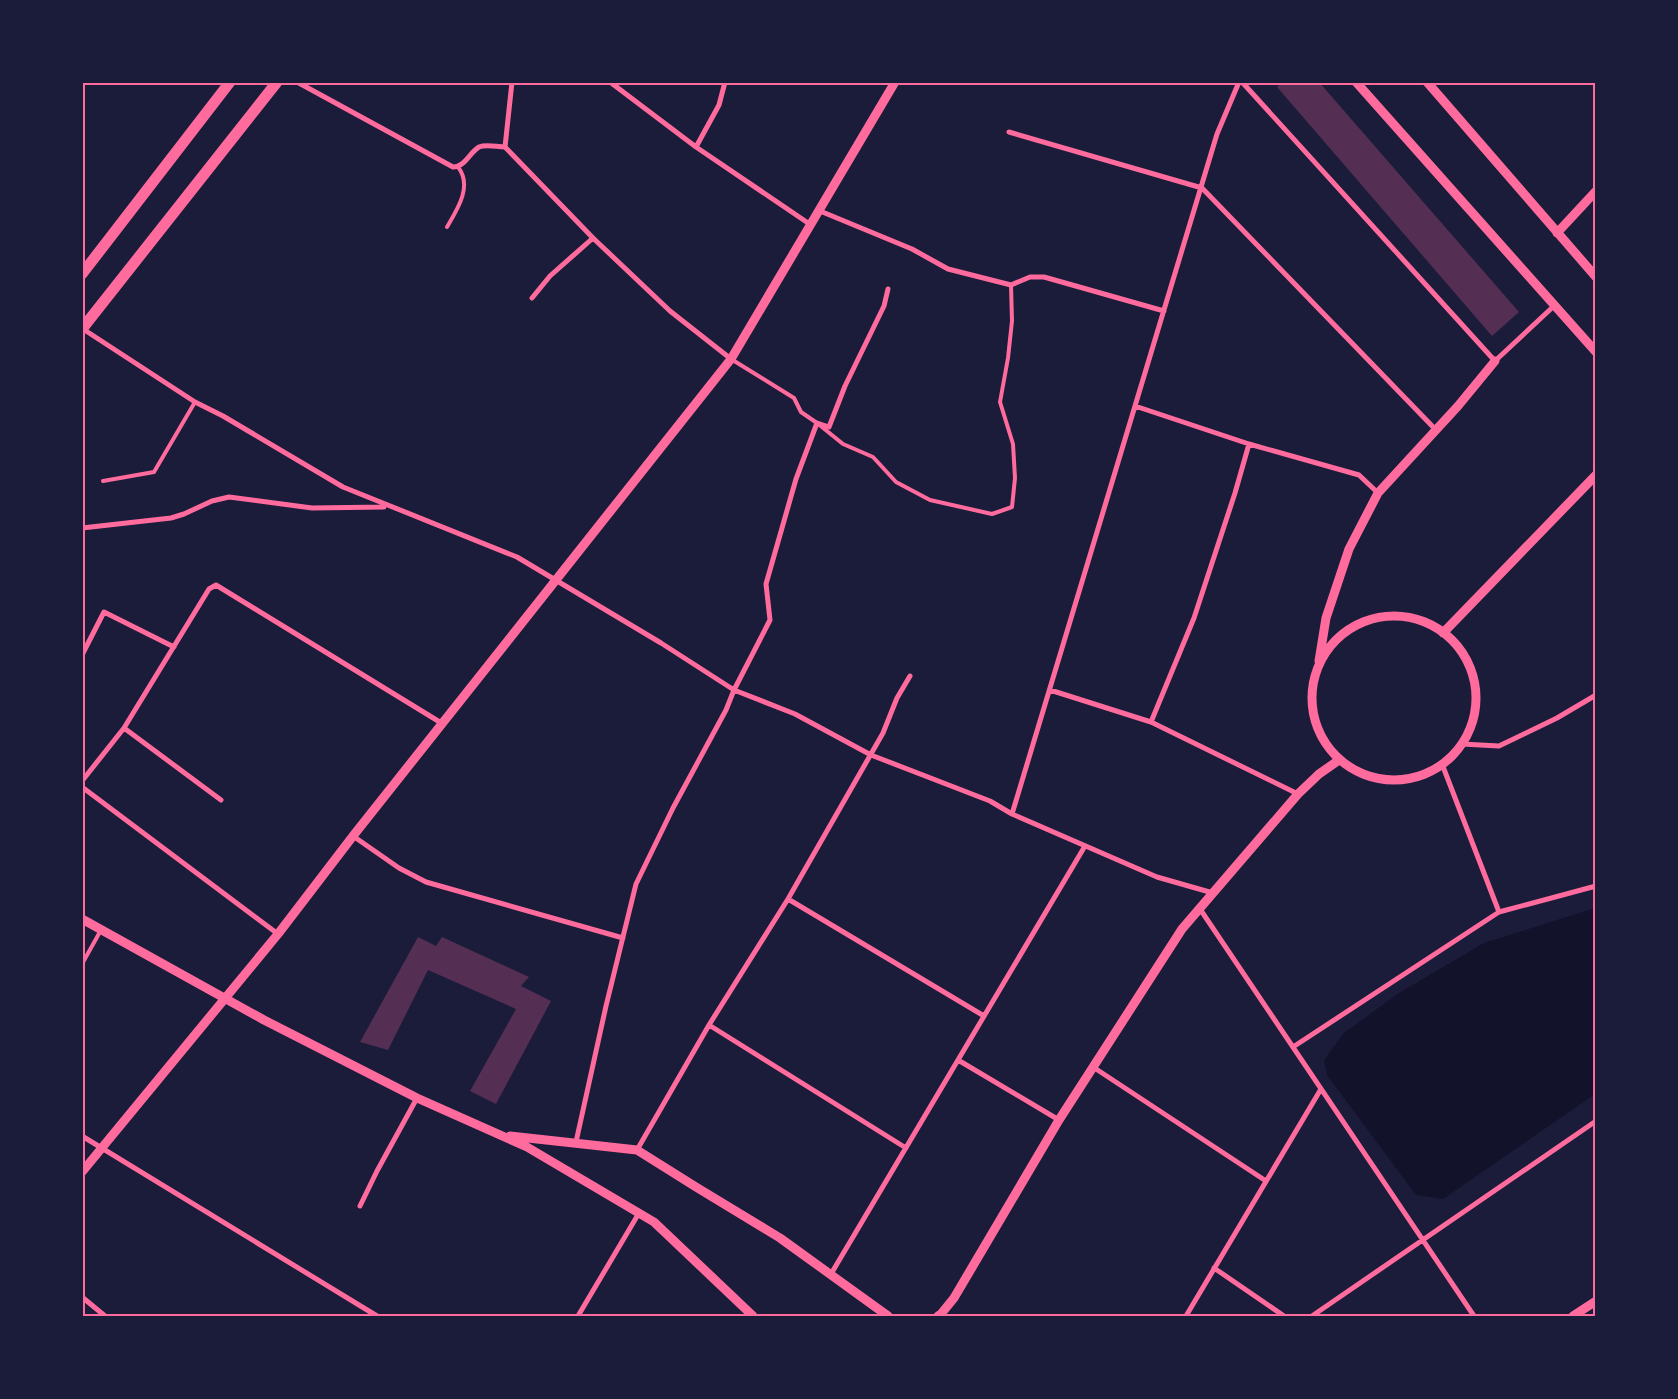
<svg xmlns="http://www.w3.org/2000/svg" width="1678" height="1399" font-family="Lato,sans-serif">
<rect width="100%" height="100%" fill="#1b1b3a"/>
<!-- water -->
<path fill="#12122b" d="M1595 908V1094L1443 1199 1416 1195 1327 1075 1324 1060 1344 1033 1399 993 1484 943Z"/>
<!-- building -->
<path fill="#542f53" d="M1283 82H1319L1519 312 1492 336 1277 87Z
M418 937 436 946 442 937 529 977 521 986 551 1001 496 1104 470 1091 516 1009 428 970 388 1050 360 1042Z"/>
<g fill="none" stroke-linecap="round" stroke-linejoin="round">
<!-- service -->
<path stroke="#ff6b9d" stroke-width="4" d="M447 227C457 210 473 186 458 167
M731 359 794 398 801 412 817 423 843 444 873 457 896 482 930 500 992 514 1012 507 1015 478 1013 444 1000 402 1008 358 1012 321 1011 285
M103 481 154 472 195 402
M82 964 101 930"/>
<!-- minor -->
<path stroke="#ff6b9d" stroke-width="5" d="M297 82 453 167C465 167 470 152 479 147 486 144 497 147 505 147L593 238 670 311 731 359
M610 82 696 147 811 225
M1242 82 1495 361 1555 305
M1009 132 1202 188 1436 430
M505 147 512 82
M696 147 719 105 725 82
M820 211 912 249 948 269 1011 285 1030 277H1044L1164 311
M532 298 550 276 593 238
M83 329 195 402 223 416 343 487 517 557 661 643 734 690 795 714 871 755 990 801 1012 814 1157 877 1213 893
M1135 406 1249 444 1359 475 1378 493
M82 528 171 518 184 514 212 501 229 497 312 508 384 507
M82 655 104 612 174 647
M1050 690 1151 722 1298 794
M1151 722 1194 618 1235 493 1249 444
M124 728 221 800
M1462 744 1499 746 1557 718 1596 695
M1442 764 1499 912
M82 781 124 728 209 589 216 585 443 724
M82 787 278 934
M1012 814 1217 134 1239 82
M353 836 399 868 426 882 623 938
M788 899 984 1016
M1200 909 1474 1316
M709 1025 906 1148
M1293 1047 1499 912 1596 886
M958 1060 1059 1120
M1093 1067 1266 1181
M82 1136 377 1316
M576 1142 606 1006 636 884 673 808 726 710 734 690 770 620 766 584 796 479 817 423 829 427 845 386 884 306 888 289
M637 1150 709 1025 788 899 883 733 897 698 910 676
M360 1206 377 1171 417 1098
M1214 1268 1284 1316
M831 1274 1085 846
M82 1297 105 1316
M578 1316 639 1213
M1186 1316 1321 1089
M1312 1316 1596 1121"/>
<!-- tertiary -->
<path stroke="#ff6b9d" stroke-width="9" d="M1356 82 1596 352
M1427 82 1596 277
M1557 233 1596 191
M1312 698a82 82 0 1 1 164 0a82 82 0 1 1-164 0Z
M1443 633 1596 475
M1319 661 1326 618 1349 549 1378 493 1458 406 1495 361
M82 919 264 1020 417 1098 527 1147 654 1222 753 1316
M510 1136 637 1150 696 1187 780 1238 888 1316
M82 1172 278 934 353 836 731 359 895 82
M938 1316 941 1314 954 1298 1059 1120 1182 929 1298 794 1319 774 1339 760
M1573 1316 1596 1301"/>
<!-- primary -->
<path stroke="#ff6b9d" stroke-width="11" d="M82 274 230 82
M82 329 277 82"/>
</g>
<!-- border -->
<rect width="1678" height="1399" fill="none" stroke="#1b1b3a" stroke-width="168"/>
<rect x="84" y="84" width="1510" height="1231" fill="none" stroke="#ff6b9d" stroke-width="2"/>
</svg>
